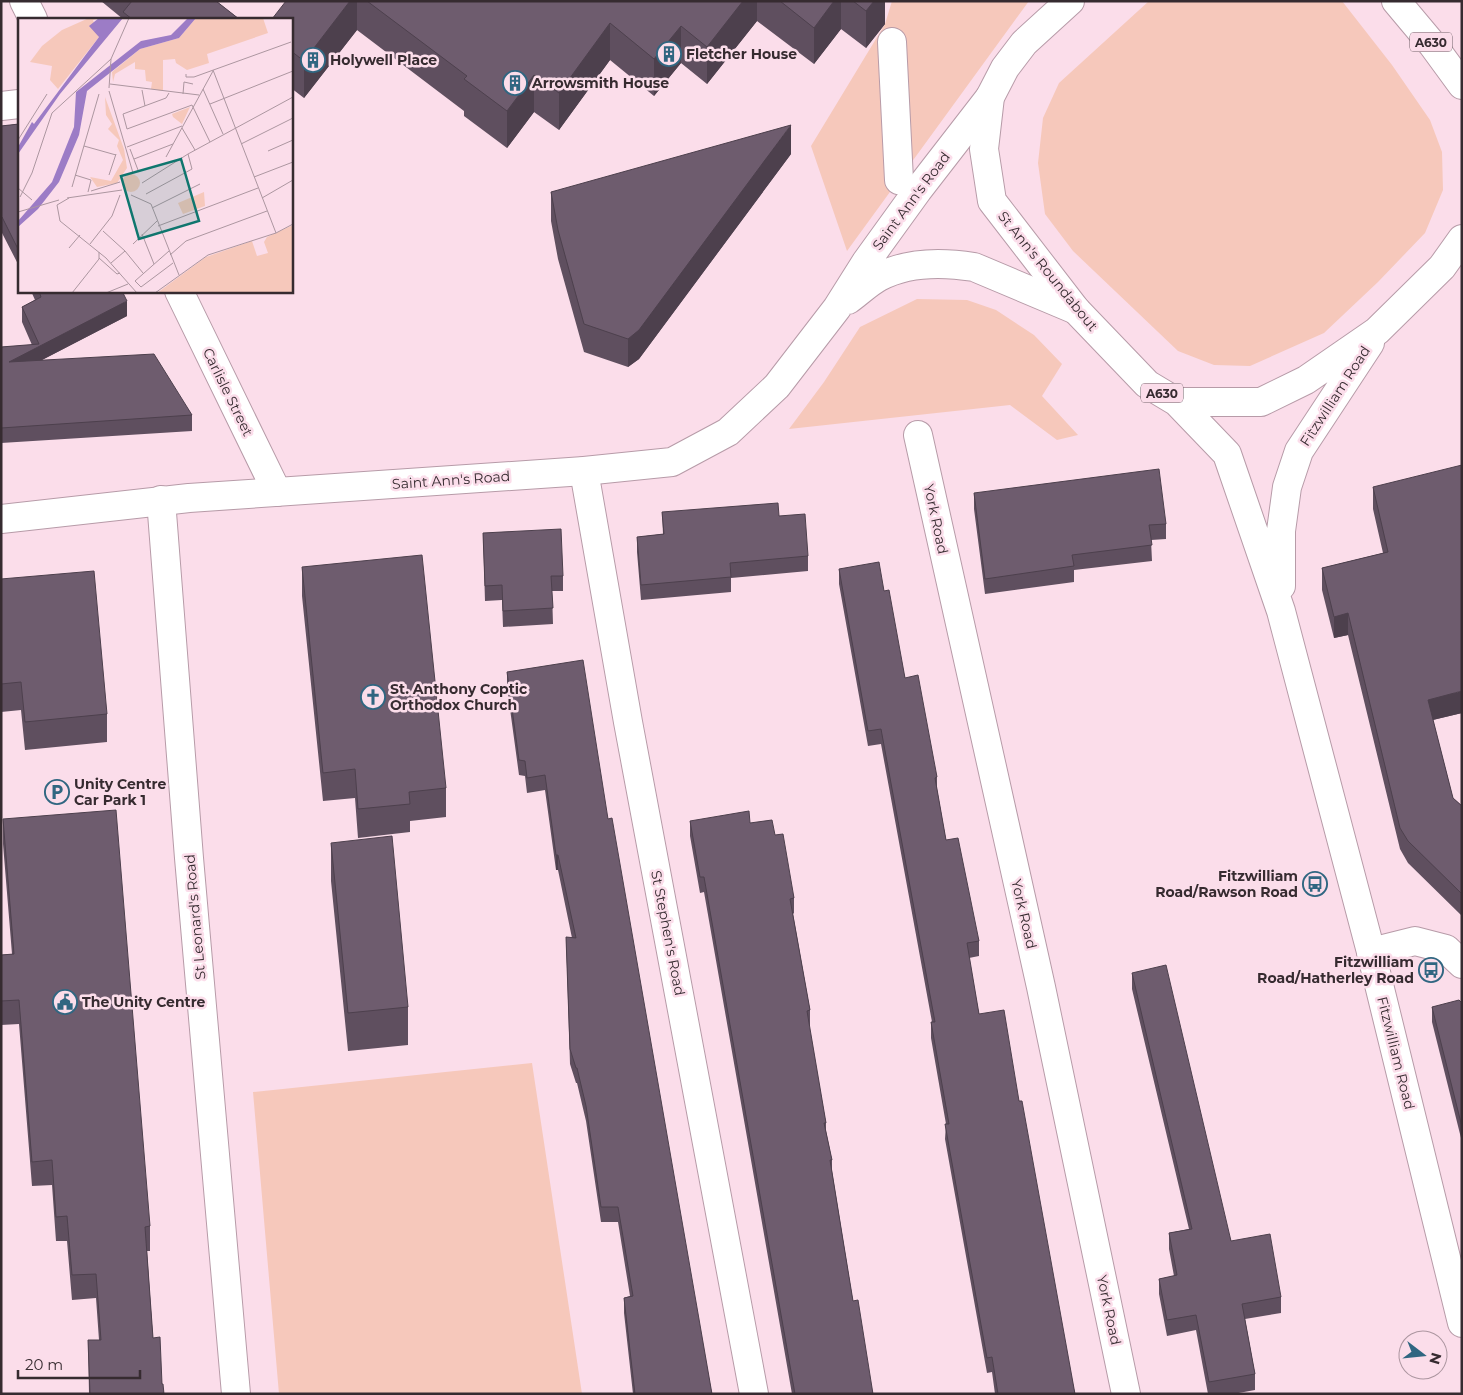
<svg xmlns="http://www.w3.org/2000/svg" width="1463" height="1395" font-family="Montserrat,sans-serif">
<rect width="100%" height="100%" fill="#fbddea"/>
<!-- green -->
<path fill="#f6c8bb" d="M892 1H1029L847 251 811 146 885 24Z
M1149 1H1342L1392 65 1430 120 1442 152 1443 190 1425 233 1378 282 1324 333 1250 366 1214 365 1178 351 1073 251 1045 214 1038 163 1043 118 1059 83Z
M917 299 967 300 996 310 1034 335 1062 364 1042 396 1078 435 1057 440 1010 405 789 429 824 382 860 327Z
M532 1063 582 1394H279L253 1092Z"/>
<g fill="none" stroke-linecap="round" stroke-linejoin="round">
<defs>
<path id="pedestrian" d="M892 42 899 180
M1371 952 1415 941 1446 949 1462 964"/>
<path id="minor" d="M24 1 33 19
M1 106 19 104
M179 291 277 492
M918 435 1041 987 1126 1394
M584 471 628 722 754 1394
M161 500 189 858 236 1394"/>
<path id="tertiary" d="M848 300C858 293 868 283 879 277 907 262 943 262 974 267L1076 310
M1 519 189 498 584 471 672 462 728 432 777 386 837 308 866 262 918 190 990 97"/>
<path id="primary" d="M1070 1 1024 43 1005 68 990 97 984 149 992 201 1076 310 1147 384 1177 402H1261L1306 380 1377 331 1442 267 1462 239
M1396 1 1432 44 1462 85
M1177 402 1227 454 1281 611 1371 952 1462 1323
M1281 586V531L1287 487 1299 451 1370 343"/>
</defs>
<!-- pedestrian casing -->
<use href="#pedestrian" stroke="#b79ba8" stroke-width="30"/>
<!-- minor casing -->
<use href="#minor" stroke="#b79ba8" stroke-width="30"/>
<!-- tertiary casing -->
<use href="#tertiary" stroke="#b79ba8" stroke-width="30"/>
<!-- primary casing -->
<use href="#primary" stroke="#b79ba8" stroke-width="30"/>
<!-- pedestrian -->
<use href="#pedestrian" stroke="#fff" stroke-width="28"/>
<!-- minor -->
<use href="#minor" stroke="#fff" stroke-width="28"/>
<!-- tertiary -->
<use href="#tertiary" stroke="#fff" stroke-width="28"/>
<!-- primary -->
<use href="#primary" stroke="#fff" stroke-width="28"/>
</g>
<!-- wall -->
<path fill="#5f4f5f" d="M101 1H216L239 19H123Z
M286 1H885V24L866 48 841 29 814 64 757 21 707 84 681 63 654 96 610 60 559 130 534 112 507 148 464 116V111L357 30 304 98 291 88V19Z
M19 124V266L2 233H1V126Z
M791 154 639 359 628 367 584 352 558 259 551 221V192Z
M31 291H122L127 316 42 360 192 415V431L1 443V347L32 345 22 322V307L35 300Z
M1373 487 1462 713 1433 720 1453 798 1462 806V916L1408 863 1400 849 1348 635 1334 638 1322 590V568L1383 553 1373 509Z
M974 493 1166 524V539L1151 540 1152 561 1074 570V582L985 594 974 509Z
M662 512 779 516 808 556V571L731 578V592L641 600 637 552V537L663 534Z
M483 533 563 576V591H552L553 624 503 627 502 600 485 601Z
M302 567 446 788V817L410 821V832L358 838 355 798 323 801 302 596Z
M839 569 884 591 905 678 937 777V789L946 840 979 941V956L969 958 979 1014 1019 1101 1075 1394H995L992 1372 987 1373 945 1139 946 1124 931 1038V1022H932L881 744 868 746 839 584Z
M1 579 107 714V742L25 750 21 710 1 712Z
M507 672 608 819 712 1394H633L624 1313V1298L630 1296 618 1222H601L586 1121 577 1083H576L570 1064 566 937 572 938 558 870H556L545 790 527 793 525 776 519 775 507 687Z
M3 819 150 1226V1251H147L153 1338 164 1394H89L88 1340H99L96 1298 72 1300 67 1241H56L52 1185 32 1186 19 1024 1 1025V955L12 954 3 844Z
M690 821 750 823 775 835 794 898V913L793 914 810 1010V1026H809L826 1123V1131L832 1160V1171L853 1301 873 1394H792L704 892 700 893 690 836Z
M331 843 408 1007V1045L348 1051 331 881Z
M1132 973 1231 1241 1281 1297V1313L1245 1319 1255 1374V1390L1233 1394H1208L1196 1330 1167 1336 1159 1294V1279L1174 1276 1169 1249V1233L1189 1229 1132 989Z
M1462 1003V1142L1432 1022V1007Z"/>
<!-- shaded-wall -->
<path fill="#4d404d" d="M350 1H357V30L304 98V61Z
M743 1H757V21L707 84V47Z
M834 1H841V29L814 64V28Z
M874 1H885V24L866 48V11Z
M610 23V60L559 130V93Z
M681 26V63L654 96V59Z
M534 75V112L507 148V111Z
M791 125V154L639 359 628 367V339Z
M2 217V233H1V218Z
M127 301V316L9 377V362Z
M1348 613V635L1334 638V617Z
M1462 691V713L1428 721V700Z
M556 855H558V870H556Z"/>
<!-- building -->
<path fill="#6e5c6e" stroke="#4d404d" d="M132 1H216L239 19H132L123 12Z
M286 1H350L304 61 291 51V19H272Z
M367 1H743L707 47 681 26 654 59 610 23 559 93 534 75 507 111 464 79 467 76Z
M780 1H834L814 28Z
M853 1H874L866 11Z
M19 124V251L2 217 1 218V126Z
M791 125 639 330 628 339 584 324 558 230 551 192Z
M39 291H122L127 301 9 362 154 354 192 415 1 428V347L39 344 22 307 41 297Z
M1462 465V691L1428 700 1453 798 1462 806V894L1408 841 1400 828 1348 613 1334 617 1322 568 1388 552 1373 487Z
M1159 469 1166 524 1149 525 1152 545 1072 555 1074 566 985 579 974 493Z
M778 503 779 516 805 514 808 556 730 563 731 577 641 585 637 537 664 534 662 512Z
M561 529 563 576H551L553 608 503 611 502 585 485 586 483 533Z
M422 555 446 788 409 792 410 804 358 809 355 769 323 773 302 567Z
M879 562 884 591 889 590 905 678 918 675 937 777 935 778 946 840 958 838 979 941 967 943 979 1014 1004 1010 1019 1101H1022L1075 1394H998L992 1357 987 1358 945 1124H949L931 1022H935L881 729 868 731 839 569Z
M94 571 107 714 25 722 21 682 1 684V579Z
M583 660 608 819 612 818 712 1394H635L624 1298 633 1296 618 1207H601L586 1106 577 1068H576L570 1049 566 937 576 938 558 855H556L545 775 527 778 525 761 519 760 507 672Z
M116 810 150 1226 145 1227 153 1338 160 1337 162 1384H163L164 1394H90L88 1340H101L96 1274 72 1275 67 1216 56 1217 52 1160 32 1162 19 1000 1 1001V955L14 954 3 819Z
M749 811 750 823 772 820 775 835 783 834 794 898 790 899 810 1010 807 1011 826 1123H824L832 1160H830L842 1234 853 1301 858 1300 873 1394H795L704 877H700L690 821Z
M392 836 408 1007 348 1013 331 843Z
M1166 965 1231 1241 1270 1234 1281 1297 1242 1304 1255 1374 1209 1382 1196 1315 1167 1320 1159 1279 1177 1275 1169 1233 1192 1229 1132 973Z
M1459 1000 1462 1003V1127L1432 1007Z"/>
<!-- icons -->
<defs>
<symbol id="building-ring" viewBox="-11 -11 22 22"><circle r="9.5" fill="#fbddea" stroke="#306681" stroke-width="1.5"/><path d="M-4-6H4V6H1V3H-1V6H-4ZM-2.5-4.3h1.7v1.8h-1.7ZM.8-4.3h1.7v1.8H.8ZM-2.5-1h1.7V.8h-1.7ZM.8-1h1.7V.8H.8Z" fill="#306681"/></symbol>
<symbol id="church-ring" viewBox="-11 -11 22 22"><circle r="9.5" fill="#fbddea" stroke="#306681" stroke-width="1.5"/><path d="M-1.2-6h2.4v3.5h3.3v2.4h-3.3V6h-2.4V-.1h-3.3v-2.4h3.3Z" fill="#306681"/></symbol>
<symbol id="parking-ring" viewBox="-11 -11 22 22"><circle r="9.5" fill="#fbddea" stroke="#306681" stroke-width="1.5"/><path d="M-3.5-5.5H1a3.5 3.5 0 0 1 0 7H-1V5.5H-3.5ZM-1-3.4V-.6H.8a1.4 1.4 0 0 0 0-2.8Z" fill="#306681"/></symbol>
<symbol id="bus-ring" viewBox="-11 -11 22 22"><circle r="9.5" fill="#fbddea" stroke="#306681" stroke-width="1.5"/><path d="M-5-6H5V4H4V6H2V4H-2V6H-4V4H-5ZM-3.5-4V0h7V-4ZM-3.5 1.2v1.5H-2V1.2ZM2 1.2v1.5H3.5V1.2Z" fill="#306681"/></symbol>
<symbol id="civic-ring" viewBox="-11 -11 22 22"><circle r="9.5" fill="#fbddea" stroke="#306681" stroke-width="1.5"/><path d="M-.6-6.5H3V-4.5H.6V-3L4-1V1h2V6H-6V1h2V-1L-.6-3ZM-1.2 2.5V6h2.4V2.5Z" fill="#306681"/></symbol>
</defs>
<g fill-rule="evenodd">
<use href="#building-ring" x="655" y="40" width="28" height="28"/>
<use href="#building-ring" x="299" y="46" width="28" height="28"/>
<use href="#building-ring" x="501" y="69" width="28" height="28"/>
<use href="#church-ring" x="359" y="683" width="28" height="28"/>
<use href="#parking-ring" x="43" y="778" width="28" height="28"/>
<use href="#bus-ring" x="1301" y="870" width="28" height="28"/>
<use href="#bus-ring" x="1417" y="956" width="28" height="28"/>
<use href="#civic-ring" x="51" y="988" width="28" height="28"/>
</g>
<g text-anchor="middle" dominant-baseline="central" stroke-width="5" stroke-linejoin="round" paint-order="stroke">
<!-- shield labels -->
<g fill="#fbddea" stroke="#716068" stroke-width="1">
<rect x="1410" y="32.5" width="42" height="19" rx="4"/>
<rect x="1141" y="383.5" width="42" height="19" rx="4"/>
</g>
<g font-size="12" font-weight="bold" fill="#362b30">
<text x="1431" y="42">A630</text>
<text x="1162" y="393">A630</text>
</g>
<!-- poi labels -->
<g font-size="14" font-weight="bold" fill="#362b30" stroke="#fbddea" text-anchor="start">
<text x="686" y="54">Fletcher House</text>
<text x="330" y="60">Holywell Place</text>
<text x="532" y="83">Arrowsmith House</text>
<text x="390" y="689">St. Anthony Coptic<tspan x="390" dy="16">Orthodox Church</tspan></text>
<text x="74" y="784">Unity Centre<tspan x="74" dy="16">Car Park 1</tspan></text>
<text x="1298" y="876" text-anchor="end">Fitzwilliam<tspan x="1298" dy="16">Road/Rawson Road</tspan></text>
<text x="1414" y="962" text-anchor="end">Fitzwilliam<tspan x="1414" dy="16">Road/Hatherley Road</tspan></text>
<text x="82" y="1002">The Unity Centre</text>
</g>
<!-- street labels -->
<g font-size="14" fill="#362b30" stroke="#fbddea">
<text transform="translate(911 201) rotate(-53)">Saint Ann's Road</text>
<text transform="translate(1048 271) rotate(51)">St Ann's Roundabout</text>
<text transform="translate(228 392) rotate(64)">Carlisle Street</text>
<text transform="translate(1335 396) rotate(-57)">Fitzwilliam Road</text>
<text transform="translate(451 480) rotate(-4)">Saint Ann's Road</text>
<text transform="translate(936 519) rotate(78)">York Road</text>
<text transform="translate(1024 914) rotate(77)">York Road</text>
<text transform="translate(195 917) rotate(-95)">St Leonard's Road</text>
<text transform="translate(668 933) rotate(79)">St Stephen's Road</text>
<text transform="translate(1396 1053) rotate(76)">Fitzwilliam Road</text>
<text transform="translate(1109 1310) rotate(78)">York Road</text>
</g>
</g>
<!-- overview -->
<g transform="translate(18 18)">
<rect width="275" height="275" fill="#fbddea"/>
<path d="M71 0H81L75 2 81 19 40 71 32 62 34 48 12 44 24 28 44 12ZM178 0H245L250 15 189 36 191 45 169 52 158 45 157 41 145 42V73L133 71 134 64 128 63 127 52 117 51V44L97 56 95 64 94 54 122 31 161 20ZM87 79 106 131 109 150 99 165 79 169 72 159 93 163 105 142 99 128 101 122 90 111 94 106 88 97ZM172 89 164 106 155 99 154 96ZM104 165a9 9 0 1 1 18 0a9 9 0 1 1-18 0ZM186 174 187 188 165 196 160 185ZM275 207V275H139L188 239 234 223 239 238 250 235 246 224 249 219Z" fill="#f6c8bb"/>
<path d="M81 0H105L42 76 0 136V129L14 104 16 106 81 19 71 8ZM170 0H178L161 20 122 31 69 73 61 117 41 164 20 191 0 209V203L34 164 56 109 58 74 123 23 153 17Z" fill="#9c7cc6"/>
<path fill="none" stroke="#ac96a0" stroke-width="1" d="M195 52 258 215M168 56V59H176L273 24M92 66 181 77M91 70 93 41 111 0M185 71 205 116M124 72 127 88M91 73 115 155M151 75 148 80 105 96 109 111 174 87 192 124M165 76 166 64 175 66M192 86 275 53M164 110 177 132M0 122 29 76M223 126 275 100M66 128 98 137M109 129 164 108M112 131 120 152M250 133 275 122M148 139 195 53M116 141 155 126M57 157 73 162 70 174M91 157 98 136M236 159 275 144M124 165 170 136 275 79M54 169 81 76M0 170 14 182M73 173 102 164M128 176 174 151 170 136M113 177 133 186 161 257M2 179 14 155 34 95 93 41M49 180 104 172M51 180 39 187 42 203 88 240 119 275M244 180 275 162M134 190 182 166M0 194 41 182M140 208 240 170M85 213 107 233 125 255M124 216 136 246M72 226 94 198 102 177M115 226 139 203M51 230 62 217M151 233 117 263 123 269 155 245M152 237 168 223 249 193M81 240 99 256 102 255M93 245 107 233M54 275 81 241V234M88 275 110 266M137 275 190 237 258 215 275 206"/>
<path fill="#0f766e" fill-opacity="0.15" stroke="#0f766e" stroke-width="2.5" d="M163 141 181 203 121 221 103 158Z"/>
<rect width="275" height="275" fill="none" stroke="#362b30" stroke-width="2.5"/>
</g>
<!-- border -->
<rect width="1463" height="1395" fill="none" stroke="#362b30" stroke-width="5"/>
<!-- north arrow -->
<g transform="translate(1423 1355) rotate(106)"><circle r="24" fill="#fbddea" stroke="#ac96a0"/>
<path d="M0-4L9 19L0 12L-9 19Z" fill="#306681"/>
<text y="-8" font-size="14" font-weight="bold" text-anchor="middle" fill="#362b30">N</text>
</g>
<!-- scale -->
<path d="M18 1370v8h122v-8" fill="none" stroke="#362b30" stroke-width="2.5"/>
<text x="25" y="1370" font-size="15" fill="#362b30" stroke="#fbddea" stroke-width="4" paint-order="stroke">20 m</text>
</svg>
